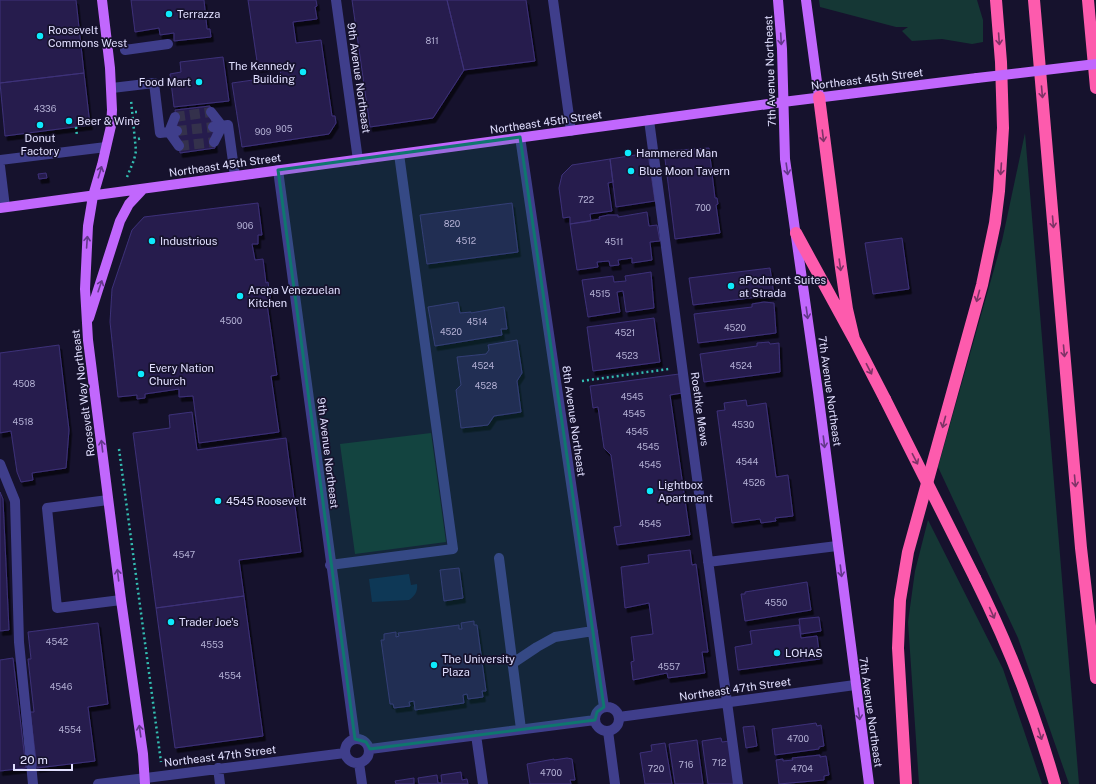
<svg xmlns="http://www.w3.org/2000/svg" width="1096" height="784" font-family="'Public Sans',sans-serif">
<defs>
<filter id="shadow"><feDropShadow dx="2.5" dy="4.5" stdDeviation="0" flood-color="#0009"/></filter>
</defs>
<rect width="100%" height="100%" fill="#16122d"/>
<!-- green -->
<path fill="#153735" d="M819 0H977L983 20V42L972 44 942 39 912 41 902 31 908 27H896L820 7Z
M1025 133 1079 784H1069L1018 638 938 467 1002 241Z
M431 433 446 542 355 554 340 444Z
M928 520 1003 669 1042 784H919L908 622 915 571Z"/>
<!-- water -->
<path fill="#0e2850" d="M409 574 411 585 417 584C418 591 415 596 409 600L372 602 369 579Z"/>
<!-- building -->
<path fill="#271e4e" stroke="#3d3179" filter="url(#shadow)" d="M0 0H76L84 73 0 83Z
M131 0H204L207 29H210L211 37 174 41V33L160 35 159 28 135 32Z
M248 0H316L317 6 315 7 317 19 293 22 296 43 321 40 332 116H335L336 123 329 134 242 147 232 83 281 76 280 68H284V64L258 68Z
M352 0H447L464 70 433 118 370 127Z
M447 0H526L535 61 464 70Z
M223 57 229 101 174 107 170 74 181 72 180 62Z
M84 73 90 125 5 136 0 83Z
M210 106 215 148 180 153 175 110Z
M709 148 715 198H717L718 204 716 205 720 233 675 239 664 151Z
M648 153 655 201 616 207 610 159Z
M610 159 613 182 608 183 612 211 590 214 591 221 570 224V217L563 218 559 188 562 175 572 165Z
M46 173 47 178 39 179 38 174Z
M258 203 262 235H258V244H252L255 260 263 259 266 283 268 282 271 303 267 304 277 375 271 376 279 432 199 443 193 396 179 397V389L145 394V398L137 399V395L118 397 110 322 112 289 132 230 144 217Z
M512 203 518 252 427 264 420 215Z
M647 212 649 226 657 225 660 241 650 242 652 260 632 263V258L618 260 619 265 610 266 609 261 597 262 598 267 577 270 570 224 600 219 599 217 608 215H618V217Z
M902 238 909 289 873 294 865 243Z
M770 268 774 295 693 305 689 278Z
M651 272 654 308 626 312 623 291 617 292 620 312 588 317 582 280 613 276 614 282 626 281 625 276Z
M458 302 460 313 471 312V313L504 307 507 329H501L502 335 435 346 428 307Z
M764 302 774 303 776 333 698 343 694 314 752 307V304Z
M654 318 660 362 593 371 587 327Z
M517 340 522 373 517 381 521 412 494 416 488 425 461 428 456 390 461 385 457 357 486 354 489 350 488 345Z
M769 342 770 344 779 343 780 372 704 382 700 354 757 346V343Z
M59 345 69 430 66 468 32 473 33 480 21 482 17 472 11 431 0 433V353Z
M679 374 682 393 670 395 690 535 617 545 614 527 621 526 611 455 604 448 598 407 593 408 590 386Z
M746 400 747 406 766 403 776 477 788 475 793 516 775 518 776 521 761 523 760 519 732 523 717 411 725 410 724 403Z
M192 412 197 450 286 438 301 552 239 560 244 596 156 608 133 433 170 428 169 415Z
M0 492 3 499 9 630 0 631Z
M690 550 692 565 696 564 708 652H702L705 673 668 678 667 673 633 680 631 662 634 661 631 637 653 634 649 603 625 608 621 567 649 563 648 555Z
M459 568 463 598 444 601 440 570Z
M807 582 811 610 745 621 741 594H745V592Z
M244 596 263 736 175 748 156 608Z
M819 617 821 631 801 634 799 619Z
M474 621V625H477L486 691H482L483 697 468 699 467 694 463 695 464 703 415 710 414 701 409 702 410 706 394 708 393 704H390L381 640H384V634L396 632V637L399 636 398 633 459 625V629H462L461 623Z
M98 623 108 704 88 707 95 761 37 768 30 712H34L28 659H31L28 632Z
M799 625 801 638 817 636 820 659 738 670 735 647 752 644 750 631Z
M13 658 26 768 0 771V660Z
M816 723 817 726 821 725 824 746 819 747V749L775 755 772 729Z
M754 726 757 746 746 748 743 727Z
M721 738 722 742 730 741 737 784H708L702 741Z
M697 740 703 784H675L669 744Z
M665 743 672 784H645L640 753 652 751 651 745Z
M820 755V757L826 756 829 775 824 776V780L779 784 776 760 783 759V761L793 760 792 758Z
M567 758 572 759 575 780H570L571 784H530L527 764 554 759V760Z
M461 772 462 780 467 779 468 784H419L418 778 437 775 438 783H442L441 775Z
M414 778V784H396L395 781Z"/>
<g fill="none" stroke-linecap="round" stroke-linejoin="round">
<!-- minor-tunnel -->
<path stroke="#34314c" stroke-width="10" stroke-dasharray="10 5" stroke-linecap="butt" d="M175 117 211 112
M177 131 213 127
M179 146 214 142"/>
<!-- path -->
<path stroke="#33beb2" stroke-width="2.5" stroke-dasharray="2 3" stroke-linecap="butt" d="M135 112H139
M90 122H95
M76 127 77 136
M138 139 142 138
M127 177 134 160 136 151 131 100
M582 381 669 369
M119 449 161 762"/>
<!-- minor -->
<path stroke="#3f3e8b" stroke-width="10" d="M336 0 358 160
M553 0 571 131
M125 50 168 44
M112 88 154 83 160 133 177 131
M211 112 222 126
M649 120 738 784
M213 127 228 125 235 176
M169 132 179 146
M169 132 175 117
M520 137 604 707
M214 142 222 126
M0 160 106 147
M0 166 5 207
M278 170 355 739
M0 464 15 501 19 642 33 784
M108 500 47 508 57 608 121 600
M499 558 521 729
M708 562 837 546
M330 565 453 549 399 154
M513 663 537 647 555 637 593 631
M595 719a12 12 0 1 1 24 0a12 12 0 1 1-24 0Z
M619 717 855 685
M608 731 615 784
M476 735 483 784
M345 751a12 12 0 1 1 24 0a12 12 0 1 1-24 0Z
M370 749 595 720
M359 763 362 784
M218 768 220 784
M98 784 345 753"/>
<!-- major -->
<path stroke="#c167fd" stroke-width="10" d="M102 0 110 68 112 110 111 126 102 165 93 196 88 226 85 289 88 340 121 600 143 754 145 784
M778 0 782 49 785 159 818 392 869 784
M806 0 819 97
M0 208 783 102 977 78
M89 318 120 221 129 204 143 189"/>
<!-- highway -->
<path stroke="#fd5bad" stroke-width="12" d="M1034 0 1081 548 1096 678
M1088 0 1096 88
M819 97 841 268 847 309 854 339
M796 233 854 339 885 399
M975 578C1008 644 1035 713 1055 784
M906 784 898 648 900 600 908 552 982 285 995 223 999 191 1003 128 1001 62 996 0"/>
<!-- major-bridge -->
<path stroke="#c167fd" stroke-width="10" d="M977 78 1096 64"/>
<!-- highway-bridge -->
<path stroke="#fd5bad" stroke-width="12" d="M885 399 975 578"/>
</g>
<!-- one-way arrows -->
<defs><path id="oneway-shaft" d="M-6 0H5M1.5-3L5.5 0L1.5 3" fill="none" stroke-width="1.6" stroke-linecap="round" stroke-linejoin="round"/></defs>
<g stroke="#63388b">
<use href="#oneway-shaft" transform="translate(781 39) rotate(87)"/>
<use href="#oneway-shaft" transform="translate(787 169) rotate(82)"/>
<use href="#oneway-shaft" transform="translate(100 172) rotate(-73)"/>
<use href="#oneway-shaft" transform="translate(87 242) rotate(-86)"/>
<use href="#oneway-shaft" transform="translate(100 286) rotate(-71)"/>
<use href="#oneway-shaft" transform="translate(807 313) rotate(82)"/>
<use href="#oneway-shaft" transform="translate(824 442) rotate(83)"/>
<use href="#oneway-shaft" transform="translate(102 446) rotate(-97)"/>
<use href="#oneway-shaft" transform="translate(841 571) rotate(83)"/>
<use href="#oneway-shaft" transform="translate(118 575) rotate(-97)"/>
<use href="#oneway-shaft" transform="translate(859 714) rotate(82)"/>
<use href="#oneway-shaft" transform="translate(140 731) rotate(-98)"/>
</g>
<g stroke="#7e3367">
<use href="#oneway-shaft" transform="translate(999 39) rotate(86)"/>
<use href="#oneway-shaft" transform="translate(1042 92) rotate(85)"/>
<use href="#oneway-shaft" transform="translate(823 136) rotate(83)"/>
<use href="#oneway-shaft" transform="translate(1001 169) rotate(94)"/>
<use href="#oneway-shaft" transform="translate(1053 222) rotate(85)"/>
<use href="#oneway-shaft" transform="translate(840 265) rotate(82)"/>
<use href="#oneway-shaft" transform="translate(978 296) rotate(105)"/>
<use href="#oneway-shaft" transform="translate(1064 351) rotate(85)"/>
<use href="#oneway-shaft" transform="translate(869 369) rotate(63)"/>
<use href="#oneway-shaft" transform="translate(944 422) rotate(105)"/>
<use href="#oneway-shaft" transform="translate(915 459) rotate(63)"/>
<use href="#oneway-shaft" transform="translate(1075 481) rotate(85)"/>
<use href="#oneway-shaft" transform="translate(992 613) rotate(66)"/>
<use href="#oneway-shaft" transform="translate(1040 734) rotate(72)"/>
</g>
<!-- marked area -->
<path fill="#0f766e" fill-opacity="0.2" stroke="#0f766e" stroke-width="3" stroke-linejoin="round" d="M520 137 604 707 597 712 595 720 370 749 366 742 355 739 278 170Z"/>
<!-- markers -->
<g fill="#0deafc" stroke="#16122d" stroke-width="1.5">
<circle cx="169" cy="14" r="4"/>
<circle cx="40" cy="36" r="4"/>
<circle cx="303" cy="72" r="4"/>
<circle cx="199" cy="82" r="4"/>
<circle cx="69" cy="121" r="4"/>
<circle cx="40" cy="125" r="4"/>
<circle cx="628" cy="153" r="4"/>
<circle cx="631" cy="171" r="4"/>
<circle cx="152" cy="241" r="4"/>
<circle cx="731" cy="286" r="4"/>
<circle cx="240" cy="296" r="4"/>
<circle cx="141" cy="374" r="4"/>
<circle cx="650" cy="491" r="4"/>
<circle cx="218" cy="501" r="4"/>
<circle cx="171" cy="622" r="4"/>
<circle cx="777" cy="653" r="4"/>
<circle cx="434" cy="665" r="4"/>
</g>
<g text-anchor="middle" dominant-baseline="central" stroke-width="3.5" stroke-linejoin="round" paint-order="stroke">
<!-- number labels -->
<g font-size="9" fill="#b2afd3">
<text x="432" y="40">811</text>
<text x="45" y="108">4336</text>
<text x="284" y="128">905</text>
<text x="263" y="131">909</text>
<text x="586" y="199">722</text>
<text x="703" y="207">700</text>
<text x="452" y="223">820</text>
<text x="245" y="225">906</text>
<text x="466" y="240">4512</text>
<text x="614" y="241">4511</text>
<text x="600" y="293">4515</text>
<text x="231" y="320">4500</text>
<text x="477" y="321">4514</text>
<text x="735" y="327">4520</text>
<text x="451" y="331">4520</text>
<text x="625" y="332">4521</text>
<text x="627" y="355">4523</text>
<text x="483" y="365">4524</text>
<text x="741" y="365">4524</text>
<text x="24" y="383">4508</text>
<text x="486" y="385">4528</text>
<text x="632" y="396">4545</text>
<text x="634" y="413">4545</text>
<text x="23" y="421">4518</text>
<text x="743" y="424">4530</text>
<text x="637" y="431">4545</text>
<text x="648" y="446">4545</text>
<text x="747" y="461">4544</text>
<text x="650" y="464">4545</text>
<text x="754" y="482">4526</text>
<text x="650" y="523">4545</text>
<text x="184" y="554">4547</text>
<text x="776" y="602">4550</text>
<text x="57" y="641">4542</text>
<text x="212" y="644">4553</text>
<text x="669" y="666">4557</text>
<text x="230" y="675">4554</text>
<text x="61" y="686">4546</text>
<text x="70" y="729">4554</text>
<text x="798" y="738">4700</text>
<text x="719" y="762">712</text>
<text x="686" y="764">716</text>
<text x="656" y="768">720</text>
<text x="802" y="768">4704</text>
<text x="551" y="772">4700</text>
</g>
<!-- poi labels -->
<g font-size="11" fill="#e1dfff" stroke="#16122d" text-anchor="start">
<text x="177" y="14">Terrazza</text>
<text x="48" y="30">Roosevelt<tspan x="48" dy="13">Commons West</tspan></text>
<text x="295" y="66" text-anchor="end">The Kennedy<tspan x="295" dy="13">Building</tspan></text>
<text x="191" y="82" text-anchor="end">Food Mart</text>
<text x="77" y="121">Beer &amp; Wine</text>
<text x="40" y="138" text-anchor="middle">Donut<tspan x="40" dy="13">Factory</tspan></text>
<text x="636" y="153">Hammered Man</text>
<text x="639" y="171">Blue Moon Tavern</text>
<text x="160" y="241">Industrious</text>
<text x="739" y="280">aPodment Suites<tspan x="739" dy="13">at Strada</tspan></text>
<text x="248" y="290">Arepa Venezuelan<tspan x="248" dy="13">Kitchen</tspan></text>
<text x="149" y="368">Every Nation<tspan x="149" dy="13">Church</tspan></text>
<text x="658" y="485">Lightbox<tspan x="658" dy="13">Apartment</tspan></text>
<text x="226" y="501">4545 Roosevelt</text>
<text x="179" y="622">Trader Joe's</text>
<text x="785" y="653">LOHAS</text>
<text x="442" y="659">The University<tspan x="442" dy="13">Plaza</tspan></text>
</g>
<!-- street labels -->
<g font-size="11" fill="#e1dfff" stroke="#16122d">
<text transform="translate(770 71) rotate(-92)">7th Avenue Northeast</text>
<text transform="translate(359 78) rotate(82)">9th Avenue Northeast</text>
<text transform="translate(867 79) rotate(-7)">Northeast 45th Street</text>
<text transform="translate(546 122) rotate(-8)">Northeast 45th Street</text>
<text transform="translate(225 165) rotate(-8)">Northeast 45th Street</text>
<text transform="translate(830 391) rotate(82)">7th Avenue Northeast</text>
<text transform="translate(83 393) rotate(-97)">Roosevelt Way Northeast</text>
<text transform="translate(700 409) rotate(82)">Roethke Mews</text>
<text transform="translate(574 421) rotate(82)">8th Avenue Northeast</text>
<text transform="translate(328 453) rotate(83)">9th Avenue Northeast</text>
<text transform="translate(735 689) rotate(-8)">Northeast 47th Street</text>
<text transform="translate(871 712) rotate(82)">7th Avenue Northeast</text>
<text transform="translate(220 756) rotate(-7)">Northeast 47th Street</text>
</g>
</g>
<!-- scale -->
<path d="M14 764v6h58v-6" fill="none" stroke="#e1dfff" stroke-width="2"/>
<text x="20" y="764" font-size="12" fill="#e1dfff" stroke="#16122d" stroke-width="3" paint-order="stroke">20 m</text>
</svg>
